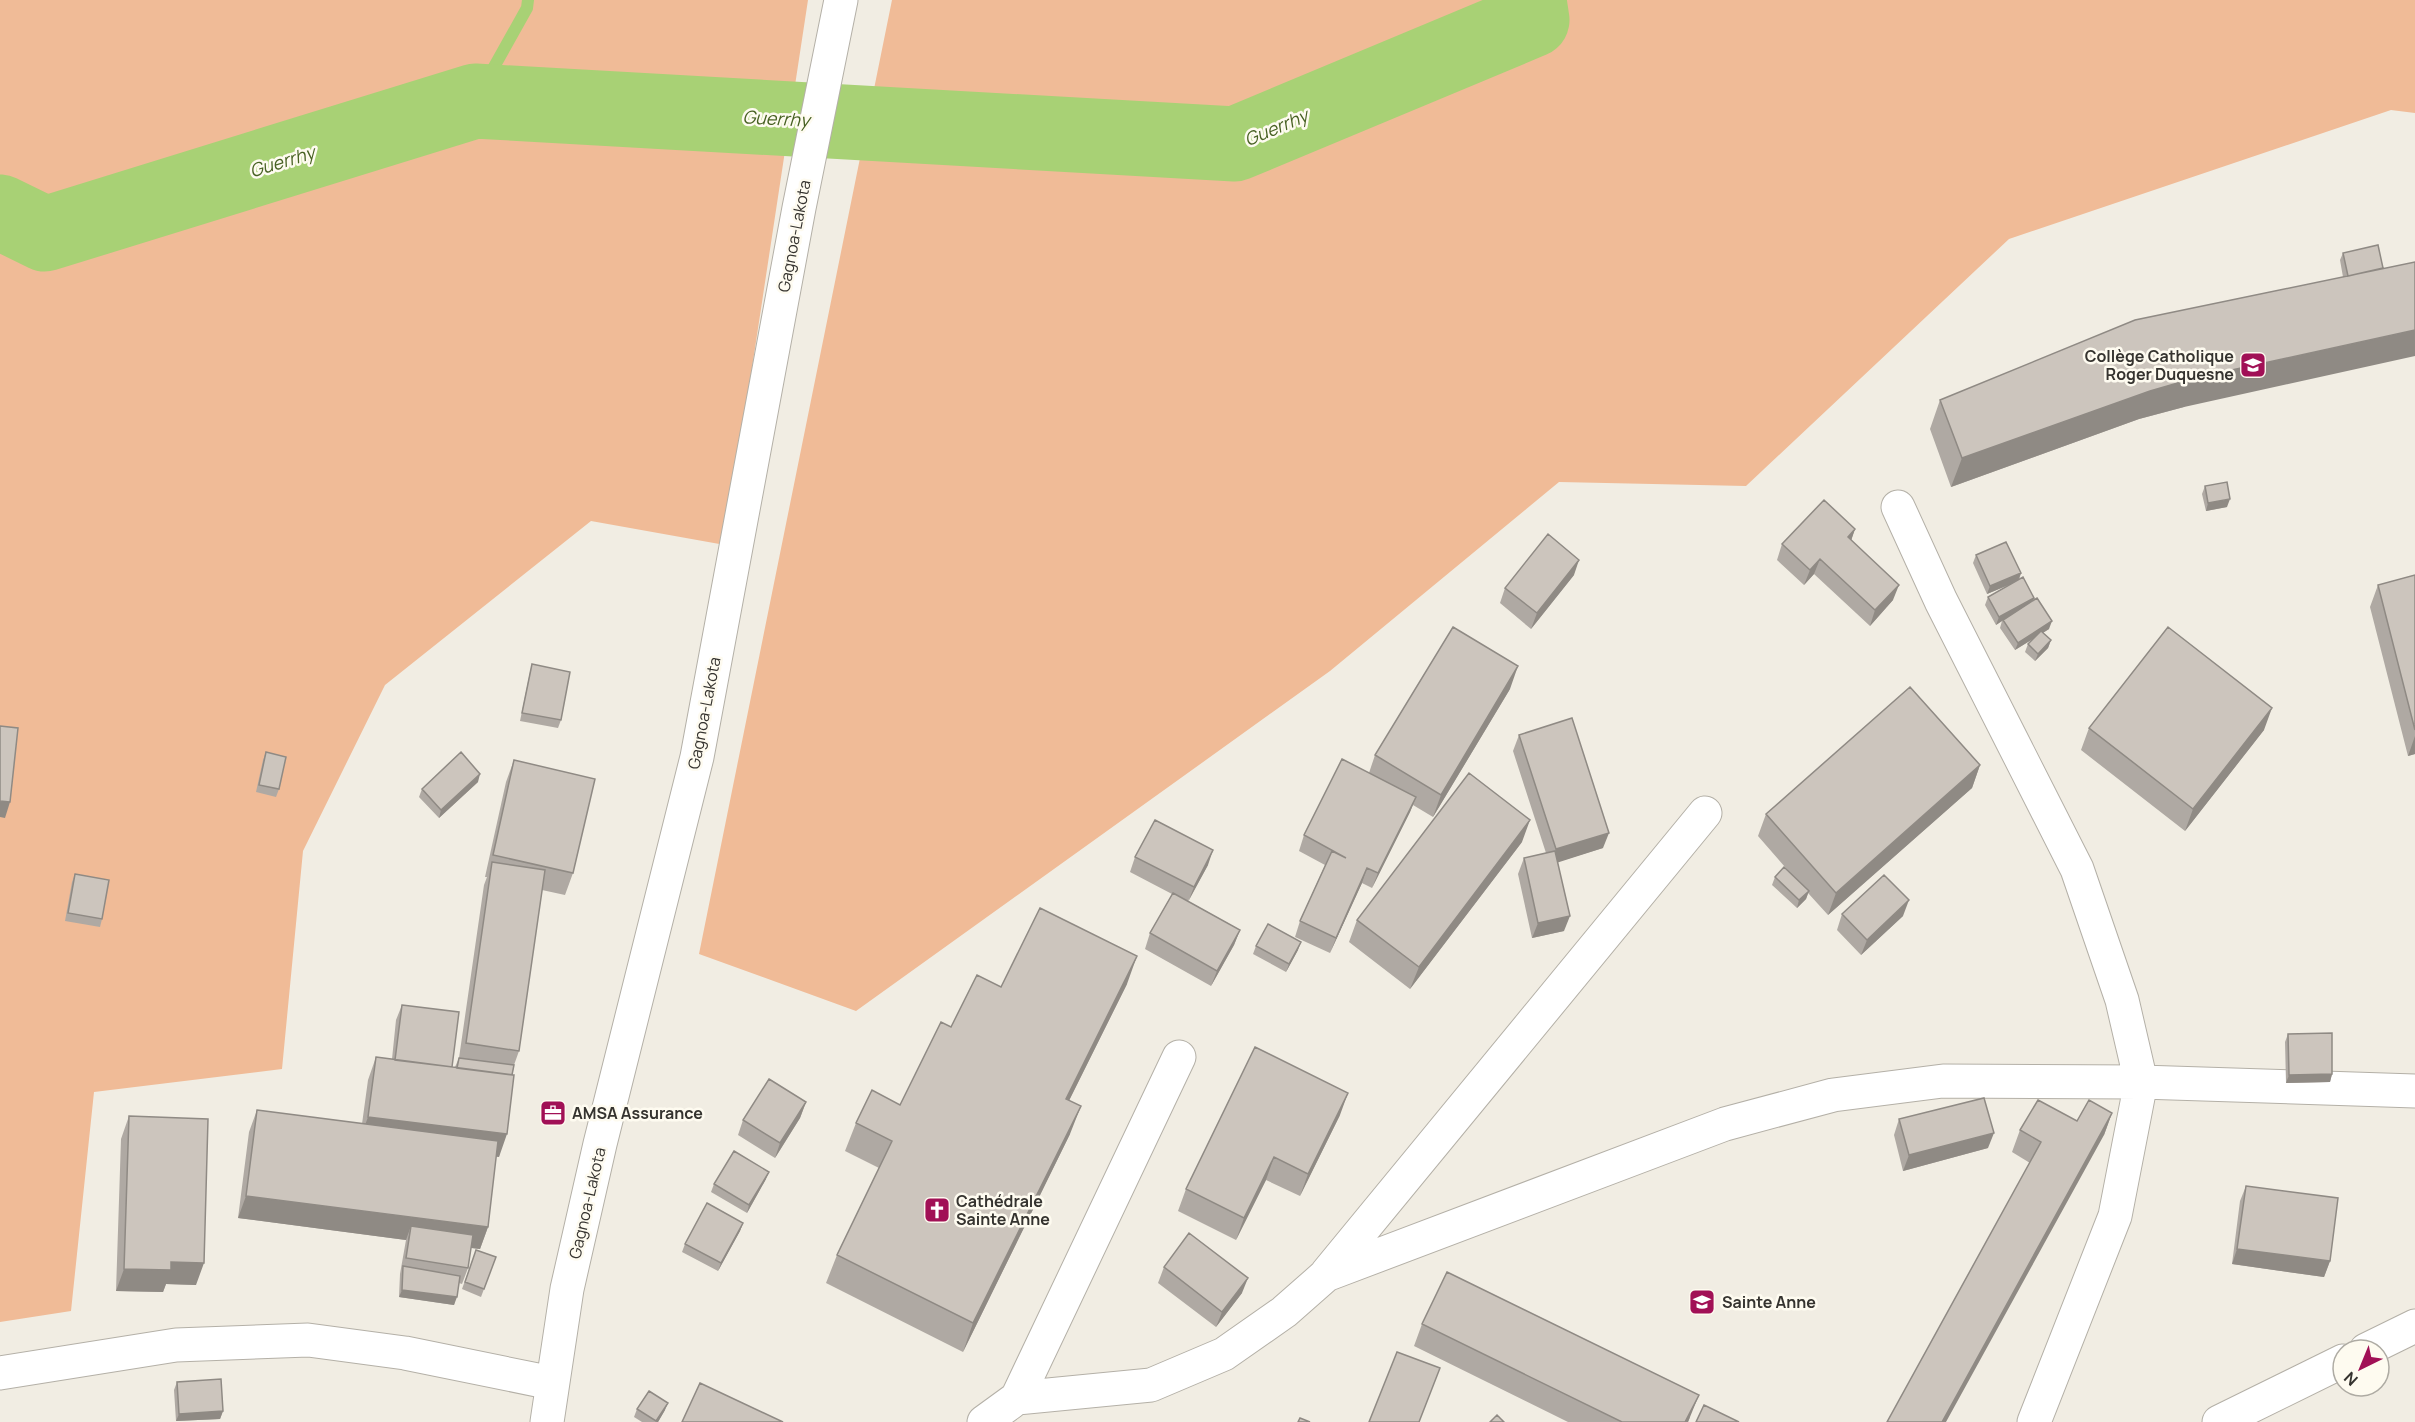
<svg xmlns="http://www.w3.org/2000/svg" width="2415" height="1422" font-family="Manrope,sans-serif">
<rect width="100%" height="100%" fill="#f1ede3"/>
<!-- green -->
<path fill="#f0bb97" d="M0 0H808L725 545 591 521 385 685 303 851 282 1069 94 1092 71 1311 0 1322Z
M892 0H2415V113L2391 110 2009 239 1746 486 1559 482 1330 671 856 1011 699 954Z"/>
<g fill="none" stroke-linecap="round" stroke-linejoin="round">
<!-- stream -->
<path stroke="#a8d175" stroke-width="12" d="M475 101 527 8 528 0"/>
<!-- river -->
<path stroke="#a8d175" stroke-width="75" d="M0 212 45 234 475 101 1235 144 1532 20 1529 0"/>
<defs>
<path id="minor" d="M1898 507 1941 601 2077 869 2122 1000 2141 1082 2115 1216 2034 1422
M1327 1273 1705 813
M2366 1350 2415 1326
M0 1373 176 1345 308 1340 405 1353 552 1383
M1017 1398 1151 1385 1224 1354 1284 1312 1326 1275 1725 1124 1833 1095 1943 1081 2141 1082 2415 1091
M984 1422 1017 1398 1179 1057
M2219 1422 2343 1361"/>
<path id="major" d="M547 1422 567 1289 600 1144 697 757 799 208 841 0"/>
</defs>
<!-- minor casing -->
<use href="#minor" stroke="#b4b0a7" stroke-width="35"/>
<!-- major casing -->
<use href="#major" stroke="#b4b0a7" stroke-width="35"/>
<!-- minor -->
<use href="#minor" stroke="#fff" stroke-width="33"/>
<!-- major -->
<use href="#major" stroke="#fff" stroke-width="33"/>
</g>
<!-- wall -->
<path fill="#afa9a3" d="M2343 253 2383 268 2184 407 2139 419 1951 487 1930 429 1940 400 2343 277 2340 260Z
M2205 486 2227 507 2206 511 2202 494Z
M1855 529 1851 540 1893 600 1870 626 1814 574 1804 585 1777 560 1782 544Z
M1976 555 2021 573 2019 580 2033 600 2049 629 2043 633 2051 640 2048 648 2035 661 2025 652 2028 644 2033 639 2015 650 2000 628 2002 621 1996 625 1985 605 1988 597 2011 584 1987 594 1973 563Z
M1574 575 1531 629 1500 603 1505 588Z
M2415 575V754L2408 756 2370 607 2378 585Z
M532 664 561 720 558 728 520 721 530 672Z
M1510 689 1433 817 1413 805 1410 812 1372 888 1362 883 1330 953 1295 937 1300 921 1325 865 1299 851 1304 835 1369 773 1375 755Z
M2089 728 2264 730 2185 831 2081 750Z
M1519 735 1603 848 1557 862 1564 931 1532 938 1518 874 1524 858 1546 853 1513 751Z
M266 752 279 789 276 797 256 792 263 760Z
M514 760 573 873 565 895 542 890 519 1051 514 1065 499 1157 496 1156 488 1227 480 1249 471 1248 468 1268 462 1284 459 1283 454 1305 399 1297 400 1274 406 1240 238 1218 249 1132 257 1110 362 1124 368 1080 376 1057 392 1059 396 1020 402 1005 452 1067H455L459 1058 484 885 487 877H485L506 782Z
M1980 765 1972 788 1828 915 1808 893 1806 899 1797 908 1772 885 1775 877 1792 875 1758 836 1766 814Z
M478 782 439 818 419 797 422 789Z
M1522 842 1410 989 1349 942 1357 920Z
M1135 857 1208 865 1188 901 1240 930 1234 945 1211 986 1145 949 1150 933 1172 894 1130 872Z
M75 874 102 919 100 927 65 921 72 882Z
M1842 914 1903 916 1861 955 1837 930Z
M1256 946 1298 950 1286 972 1253 954Z
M1127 984 1069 1100 1070 1134 963 1352 826 1283 837 1255 879 1168 845 1151 856 1123 900 1105 951 1027 1001 987Z
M2288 1034 2332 1074 2330 1082 2286 1083 2285 1042Z
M806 1102 800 1118 775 1158 738 1135 743 1120Z
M2112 1113 2104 1135 2030 1163 2012 1152 2020 1130 2077 1121Z
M1340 1115 1300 1196 1266 1180 1236 1240 1178 1211 1186 1189Z
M129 1116 196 1285 166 1284 163 1292 116 1291 121 1139Z
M1899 1119 1988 1148 1903 1171 1894 1135Z
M766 1179 747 1213 711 1192 714 1184Z
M2246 1186 2330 1261 2324 1277 2232 1264 2240 1201Z
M743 1223 740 1231 718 1271 682 1252 685 1244Z
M476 1250 496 1257 481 1297 462 1289Z
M1164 1267 1242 1293 1216 1327 1158 1283Z
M1422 1324 1690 1417 1688 1422H1568L1414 1346Z
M177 1382 223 1411 220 1419 176 1421 174 1390Z
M637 1409 665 1410 658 1422H642L634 1417Z"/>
<!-- shaded-wall -->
<path fill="#8f8a84" d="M2415 330V356L2184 407 2139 419 1951 487 1962 458 2150 391 2195 378Z
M2230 499 2227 507 2206 511 2208 503Z
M1855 529 1850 544 1848 537Z
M1820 559 1814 574 1804 585 1810 570Z
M1579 560 1574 575 1531 629 1537 613Z
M2021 573 2018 581 1987 594 1990 586Z
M1899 585 1893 600 1870 626 1875 610Z
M2034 598 2031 606 2003 620 2002 621 1996 625 1999 617Z
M2052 621 2049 629 2015 650 2018 643Z
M2051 640 2048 648 2035 661 2038 654Z
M1518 666 1510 689 1433 817 1441 795Z
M2272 708 2264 730 2185 831 2193 809Z
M2415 736V754L2408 756Z
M1980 765 1972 788 1828 915 1836 893Z
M480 774 478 782 439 818 441 810Z
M1416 797 1410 812 1372 888 1378 873Z
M0 801 10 802 5 818 0 817Z
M1530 820 1522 842 1410 989 1419 967Z
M1609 833 1603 848 1550 865 1556 849Z
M1213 850 1208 865 1188 902 1194 887Z
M1367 868 1362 883 1330 953 1336 938Z
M1809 891 1806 899 1797 908 1799 900Z
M1909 900 1903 916 1861 955 1867 940Z
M1570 916 1564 931 1532 938 1538 923Z
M1240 930 1234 945 1211 986 1217 971Z
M1301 942 1298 950 1286 972 1289 964Z
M1137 956 1127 984 1056 1127 1066 1099Z
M2332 1074 2330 1082 2286 1083 2289 1075Z
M1348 1093 1340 1115 1300 1196 1308 1174Z
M806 1102 800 1118 775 1158 780 1143Z
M1081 1106 1070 1134 963 1352 973 1323Z
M2112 1113 2104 1135 1946 1422H1942Z
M368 1117 507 1134 499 1157 360 1139Z
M1994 1133 1988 1148 1903 1171 1909 1155Z
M1274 1157 1266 1180 1236 1240 1244 1218Z
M769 1172 766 1179 747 1213 749 1205Z
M246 1196 488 1227 480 1249 408 1240 411 1226 406 1240 238 1218Z
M743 1223 740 1231 718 1271 721 1263Z
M2237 1249 2330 1261 2324 1277 2232 1264Z
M171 1262 204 1263 196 1285 166 1284 163 1292 116 1291 124 1269Z
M1248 1278 1242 1293 1216 1327 1222 1312Z
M402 1290 457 1297 454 1305 399 1297Z
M1699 1395 1690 1417 1688 1422H1685Z
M668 1403 665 1410 658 1422H656Z
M223 1411 220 1419 176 1421 179 1414Z"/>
<!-- building -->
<path fill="#ccc5bd" stroke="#8f8a84" stroke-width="1.5" d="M2378 245 2383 268 2348 276 2343 253Z
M2415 262V330L2195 378 2150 391 1962 458 1940 400 2135 320Z
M2227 482 2230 499 2208 503 2205 486Z
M1824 500 1855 529 1848 537 1899 585 1875 610 1820 559 1810 570 1782 544Z
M1548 534 1579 560 1537 613 1505 588Z
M2006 542 2021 573 1990 586 1976 555Z
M2415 575V730L2378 585Z
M2023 577 2034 598 1999 617 1988 597Z
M2037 598 2052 621 2018 643 2003 620Z
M1453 627 1518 666 1441 795 1375 755Z
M2168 627 2272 708 2193 809 2089 728Z
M2041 631 2051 640 2038 654 2028 644Z
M532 664 570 672 561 720 522 713Z
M1910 687 1980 765 1836 893 1766 814Z
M1572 718 1609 833 1556 849 1519 735Z
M0 726 18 728 10 802 0 801Z
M266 752 286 757 279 789 259 785Z
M461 752 480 774 441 810 422 789Z
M1342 759 1416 797 1378 873 1367 868 1336 938 1300 921 1332 851 1346 858 1304 835Z
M514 760 595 779 573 873 493 855Z
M1469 773 1530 820 1419 967 1357 920Z
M1155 820 1213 850 1194 887 1135 857Z
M1555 851 1570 916 1538 923 1524 858Z
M492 862 545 870 519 1051 466 1043Z
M1784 867 1809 891 1799 900 1775 877Z
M75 874 109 880 102 919 68 913Z
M1884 875 1909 900 1867 940 1842 914Z
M1173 893 1240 930 1217 971 1150 933Z
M1040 908 1137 956 1066 1099 1081 1106 973 1323 837 1255 892 1141 856 1123 872 1090 900 1105 941 1022 951 1027 977 975 1001 987Z
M1268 924 1301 942 1289 964 1256 946Z
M402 1005 459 1012 452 1067 395 1060Z
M2332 1033V1074L2289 1075 2288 1034Z
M1255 1047 1348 1093 1308 1174 1274 1157 1244 1218 1186 1189Z
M376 1057 514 1075 507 1134 368 1117Z
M459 1058 514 1065 512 1075 457 1068Z
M769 1079 806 1102 780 1143 743 1120Z
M1984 1098 1994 1133 1909 1155 1899 1119Z
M2038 1100 2077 1121 2089 1100 2112 1113 1942 1422H1887L2041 1142 2020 1130Z
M257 1110 498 1141 488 1227 246 1196Z
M129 1116 208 1119 204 1263 171 1262V1270L124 1269Z
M734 1151 769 1172 749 1205 714 1184Z
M2246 1186 2338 1198 2330 1261 2237 1249Z
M707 1203 743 1223 721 1263 685 1244Z
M411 1226 473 1235 468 1268 406 1258Z
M1189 1233 1248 1278 1222 1312 1164 1267Z
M476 1250 496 1257 484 1289 465 1282Z
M403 1266 460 1276 457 1297 402 1290Z
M1447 1272 1699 1395 1685 1422H1622L1422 1324Z
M1397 1352 1440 1368 1419 1422H1369Z
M221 1379 223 1411 179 1414 177 1382Z
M700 1383 783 1422H682Z
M649 1391 668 1403 656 1421 637 1409Z
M1704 1405 1739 1422H1696Z
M1497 1415 1504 1422H1490Z
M1300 1418 1310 1422H1298Z"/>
<!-- icons -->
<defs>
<symbol id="school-square" viewBox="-11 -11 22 22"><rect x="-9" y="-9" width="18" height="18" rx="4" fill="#a11056" stroke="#fefbf0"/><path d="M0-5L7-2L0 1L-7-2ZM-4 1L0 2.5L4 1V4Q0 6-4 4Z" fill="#fff"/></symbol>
<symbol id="office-square" viewBox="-11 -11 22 22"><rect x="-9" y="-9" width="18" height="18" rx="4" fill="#a11056" stroke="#fefbf0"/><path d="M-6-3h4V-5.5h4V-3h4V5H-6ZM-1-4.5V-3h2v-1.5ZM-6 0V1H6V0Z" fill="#fff"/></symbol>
<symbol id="church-square" viewBox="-11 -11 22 22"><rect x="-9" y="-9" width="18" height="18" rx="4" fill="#a11056" stroke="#fefbf0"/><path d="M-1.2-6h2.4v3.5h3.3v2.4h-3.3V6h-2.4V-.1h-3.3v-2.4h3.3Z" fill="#fff"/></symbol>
</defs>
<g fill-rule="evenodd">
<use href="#school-square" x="2238" y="350" width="30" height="30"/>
<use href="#office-square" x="538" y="1098" width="30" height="30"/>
<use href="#church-square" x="922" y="1195" width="30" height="30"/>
<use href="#school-square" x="1687" y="1287" width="30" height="30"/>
</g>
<g text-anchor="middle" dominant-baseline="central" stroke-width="5" stroke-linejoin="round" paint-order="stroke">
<!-- street labels -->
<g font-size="16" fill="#35332f" stroke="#fefbf0">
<text transform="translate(794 236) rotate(-79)">Gagnoa-Lakota</text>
<text transform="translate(704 713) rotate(-79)">Gagnoa-Lakota</text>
<text transform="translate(587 1203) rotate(-77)">Gagnoa-Lakota</text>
</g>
<!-- poi labels -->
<g font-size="16" font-weight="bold" fill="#35332f" stroke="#fefbf0" text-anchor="start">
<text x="2234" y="356" text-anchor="end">Collège Catholique<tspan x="2234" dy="18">Roger Duquesne</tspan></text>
<text x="572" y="1113">AMSA Assurance</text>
<text x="956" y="1201">Cathédrale<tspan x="956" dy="18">Sainte Anne</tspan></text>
<text x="1722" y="1302">Sainte Anne</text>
</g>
<!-- water labels -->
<g font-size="18" font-style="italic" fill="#476122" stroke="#fefbf0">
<text transform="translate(776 118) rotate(3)">Guerrhy</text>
<text transform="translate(1276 127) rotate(-23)">Guerrhy</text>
<text transform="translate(282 161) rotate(-17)">Guerrhy</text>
</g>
</g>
<!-- north arrow -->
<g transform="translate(2361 1368) rotate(223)"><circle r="28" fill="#fefbf0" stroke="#aeaba3" stroke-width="1.5"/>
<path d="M0-4.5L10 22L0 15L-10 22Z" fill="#a11056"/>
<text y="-9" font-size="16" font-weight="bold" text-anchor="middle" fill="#35332f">N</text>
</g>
</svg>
